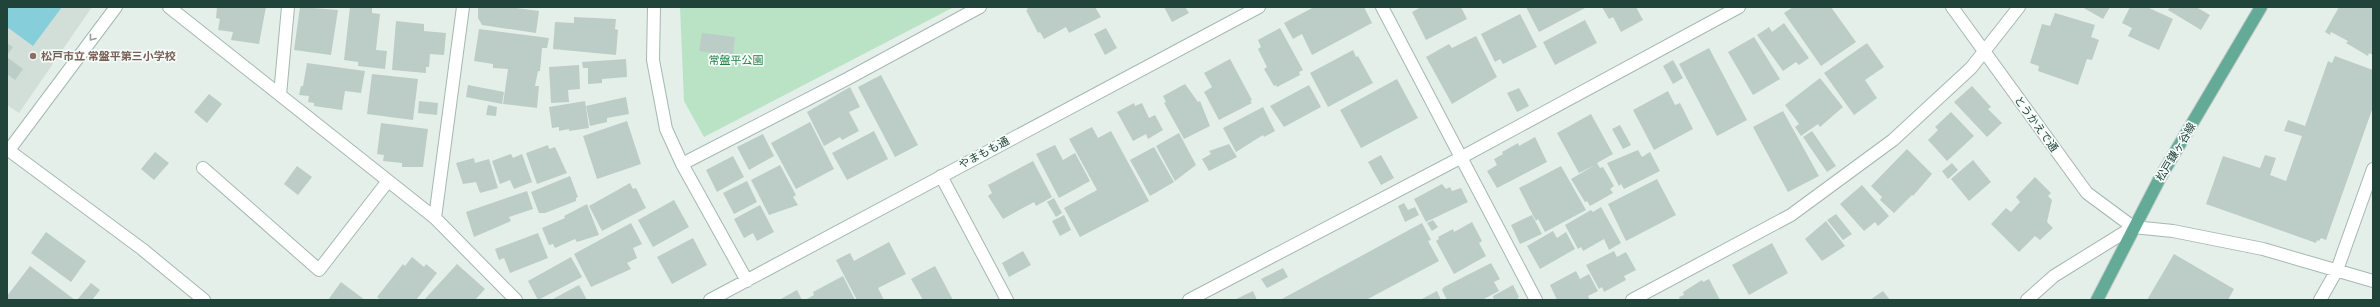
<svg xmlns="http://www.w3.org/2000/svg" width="2380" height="307" font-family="Raleway,'Noto Sans JP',sans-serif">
<rect width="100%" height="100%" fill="#e4efea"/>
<!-- built -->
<path fill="#d2dfd9" d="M7 7H92L19 113 7 105Z"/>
<!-- green -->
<path fill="#bae3c5" d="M680 7H954L704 137 684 101Z"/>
<!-- water -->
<path fill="#86ceda" d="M8 7H62L33 46 7 27Z"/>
<!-- building -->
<path fill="#bbcdc6" d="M217 7H266L259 44 231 40 233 32 218 30 220 19 216 18Z
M300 7 338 10 331 55 294 50Z
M350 7H372V13L380 14 376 50 387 51 385 69 358 66V62L344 60Z
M478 7H508L539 11 536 33 482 25 478 18Z
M1026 7H1095L1101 17 1069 33 1066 27 1044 39 1040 32 1038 33 1026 10H1028Z
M1164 7H1185L1189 13 1172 22Z
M1314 7H1364L1372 23 1312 55 1302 34 1293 39 1284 23Z
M1421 7H1461L1467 19 1426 40 1412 12Z
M1526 7H1587L1539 32Z
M1602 7H1636L1643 20 1621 32 1613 17 1609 19Z
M1793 7H1831L1856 42 1821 66 1784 13Z
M2082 7H2110L2103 19Z
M2130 7H2147L2173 19 2159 50 2128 36 2132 28 2122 23Z
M2170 7H2196L2210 15 2201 30 2168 10Z
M2339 7H2373V55L2369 53 2368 56 2346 43 2348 41 2331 32 2330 35 2325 32Z
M2055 13 2095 25 2091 37 2099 40 2092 60 2087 59 2078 85 2038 71 2039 66 2030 63 2042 24 2050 26Z
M1520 14 1537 47 1503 64 1500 59 1495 62 1481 34Z
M574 17 616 19 615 29 618 30 616 55 553 49 555 22 574 23Z
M1585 20 1597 43 1555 65 1543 42Z
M396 21 424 24V31L446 33 444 55 430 54 429 67H426V73L392 70Z
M1784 23 1809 58 1799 65 1796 62 1783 71 1757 35 1769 27 1772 32Z
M1106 28 1117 48 1105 55 1094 34Z
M1280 28 1303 70 1299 72 1300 75 1277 87 1276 85 1274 86 1264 69 1267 67 1258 49 1261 47 1258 40Z
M479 29 549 38 547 48H542L540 71H538L535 86H539L537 108 503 104 508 69 493 68V64L474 61Z
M702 33 735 37 733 56 699 51Z
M1476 36 1497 77 1452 104 1426 57 1449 44 1452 48Z
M1754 37 1780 79 1753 95 1728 52Z
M7 43 13 47 7 55Z
M1867 43 1884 67 1865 80 1877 98 1854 115 1824 73Z
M1709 48 1747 120 1717 136 1679 64Z
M1353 50 1356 57 1358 56 1373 83 1328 107 1310 73Z
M2335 56 2373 70V107L2326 240 2321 238 2319 241 2317 240 2316 243 2206 204 2223 156 2260 168 2265 155 2276 158 2270 175 2286 181 2302 136 2284 131 2288 120 2305 126 2328 61 2332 63Z
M7 57 23 69 15 80 7 74Z
M626 59 627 77 602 79V83L588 84V68H583L582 62Z
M1230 59 1252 100 1250 101 1252 103 1219 120 1204 92 1212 87 1204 73Z
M1673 60 1683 78 1673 84 1663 66Z
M307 63 365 71 361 93 345 91 342 110 314 106V103L308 102 309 96 299 95 301 86H303Z
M579 65 580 89 568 90 569 102 551 103 549 67Z
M372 74 418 79 413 120 367 114Z
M881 75 918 145 895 157 858 87Z
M1820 78 1843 107 1820 127 1818 124 1801 136 1795 127 1799 124 1785 105Z
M1397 79 1418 118 1361 148 1340 110Z
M1185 84 1198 102 1200 101 1210 126 1184 139 1164 103 1166 102 1163 96Z
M468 85 504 92 502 104 466 97Z
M1309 85 1321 107 1284 127 1270 106Z
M1972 86 1991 107 1988 109 2002 123 1987 137 1954 102Z
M850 87 860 107 849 112 859 131 842 140 840 137 824 146 807 112Z
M1519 88 1529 106 1517 112 1507 93Z
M1668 91 1675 105 1680 103 1693 129 1654 150 1633 110Z
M209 94 222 104 207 123 194 112Z
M626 97 629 114 607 118V122L590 126 586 106Z
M419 101 438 103 437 115 418 113Z
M585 101 589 128 569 131V129L559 131V127L552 128 549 107Z
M1134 103 1135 106 1142 103 1149 118 1155 115 1163 130 1148 139 1146 134 1133 141 1117 112Z
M488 105 497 107 496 116 486 115Z
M1263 107 1275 131 1264 137 1263 135 1236 152 1223 128Z
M1783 111 1819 176 1788 192 1753 127Z
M1951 112 1974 136 1947 161 1928 140 1938 130 1935 127Z
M1591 114 1613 154 1597 163 1600 168 1603 167 1614 186 1610 189 1613 193 1590 206 1587 201 1585 202 1571 179 1595 165 1579 173 1557 133Z
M627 121 641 164 597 179 583 136Z
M810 122 834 169 796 189 771 143Z
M381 123 428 129 423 167H402V163L383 161 384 155 377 154Z
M1620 125 1631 145 1623 149 1612 129Z
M1092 127 1098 138 1111 131 1149 201 1080 237 1064 208 1097 190 1069 139Z
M874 131 888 159 847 180 832 153Z
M1812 131 1836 166 1827 172 1803 137Z
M1179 133 1196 165 1175 181 1156 146Z
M763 134 774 156 749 170 737 147Z
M1535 137 1547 162 1497 188 1487 171 1497 165 1494 159 1503 154 1502 152 1518 143 1519 146Z
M1229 144 1237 157 1209 171 1202 159 1211 154 1209 151Z
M548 145 549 149 555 147 567 173 537 184 526 153Z
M1055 145 1063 160 1075 153 1090 181 1059 198 1036 154Z
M1154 147 1174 182 1150 196 1130 160Z
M1907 149 1932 174 1913 196 1912 195 1894 213 1880 200 1882 197 1871 186Z
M1638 150 1642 157 1650 152 1660 171 1624 189 1621 184 1619 186 1607 163Z
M155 152 169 163 154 180 141 169Z
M511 154 513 158 522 154 532 182 514 189 510 180 500 184 492 161Z
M1381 155 1394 178 1381 185 1368 162Z
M733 156 744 177 717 192 706 170Z
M474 158 475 163 489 159 498 188 480 193 476 182 463 184 456 163Z
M1973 160 1991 182 1969 201 1951 179Z
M1033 161 1052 197 1036 206 1034 202 1003 219 988 196 992 193 988 185Z
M1952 163 1958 170 1948 179 1942 171Z
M780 165 796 195 793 197 798 205 769 215 751 180Z
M297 166 312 177 298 195 284 184Z
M1561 166 1586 210 1545 232 1538 219 1536 221 1519 188Z
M570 176 578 197 576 198V201L545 213H539L531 192Z
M2035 177 2051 193 2048 196 2052 200 2047 222 2053 228 2040 240 2035 236 2019 252 1991 224 2006 208 2011 212 2020 202 2016 197Z
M1657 179 1676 215 1626 241 1608 204Z
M747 181 757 202 734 214 723 193Z
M630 183 633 189 636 188 646 208 602 231 589 206Z
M1442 184 1446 189 1450 187 1452 191 1461 188 1468 202 1426 222 1414 199Z
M1862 185 1889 216 1878 226 1875 222 1864 231 1840 204Z
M527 191 533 209 509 217 511 221 474 237 466 212Z
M1054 198 1062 213 1056 217 1047 202Z
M674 200 689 227 653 247 638 220Z
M1404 203 1408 210 1415 207 1419 215 1405 222 1398 206Z
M587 204 599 235 577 242 575 239 555 248 553 244 549 245 542 228 565 218 564 216Z
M760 205 774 232 757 241 753 233 744 238 734 219Z
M1601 207 1621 243 1609 250 1604 239 1583 251 1581 247 1578 249 1565 225 1591 210 1593 212Z
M1836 214 1852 234 1843 240 1827 220Z
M1064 215 1071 230 1060 236 1052 221Z
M1532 215 1542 234 1520 244 1511 225Z
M1433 220 1438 227 1432 231 1427 223Z
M1826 221 1845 246 1822 261 1805 239Z
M1472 222 1482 241 1479 243 1486 256 1454 274 1436 241 1439 239 1438 237 1453 229 1454 232Z
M631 223 642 244 633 248 637 258 627 263 631 269 591 287 574 254Z
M1422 223 1431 240 1428 241 1439 261 1366 300H1280Z
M1553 231 1557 238 1566 232 1575 249 1540 269 1527 246Z
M46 232 86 261 71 282 31 253Z
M538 233 548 258 510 273 504 258 499 260 495 249Z
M693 238 707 265 672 284 657 257Z
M889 242 906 274 878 288 884 300H857L836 260 850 253 854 261Z
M1772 243 1788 273 1749 295 1732 265Z
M1023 251 1031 265 1009 277 1002 263Z
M1614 251 1617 257 1626 252 1636 270 1624 276 1626 280 1604 292 1602 287 1599 289 1586 265Z
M2174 254 2234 289 2228 300H2147Z
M412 257 424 267 426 264 437 273 416 300H381L377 297 403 264 405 266Z
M571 257 582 277 538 300 528 281Z
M1491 263 1500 279 1494 282 1499 291 1482 300H1447L1442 290 1444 287Z
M457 264 485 289 475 300H424Z
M30 266 75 300H7V296Z
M935 266 953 300H923L911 279Z
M1283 268 1288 277 1267 288 1261 279Z
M1576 271 1580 279 1589 274 1598 291 1588 296 1590 300H1557L1550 285Z
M843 276 855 300H805L814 295 813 292Z
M1709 279 1720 300H1680L1679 297 1684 295 1683 292 1702 280 1703 282Z
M341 282 365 300H328Z
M91 283 100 290 92 300H77Z
M579 285 587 300H551Z
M1513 285 1519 297 1516 300H1494L1493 296Z
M797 290 802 300H779Z
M1253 291 1257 300H1234Z
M1437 291 1441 300H1420Z
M1883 291 1890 300H1870Z"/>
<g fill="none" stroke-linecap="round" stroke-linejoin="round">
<defs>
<path id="minor" d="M169 7 435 218 516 300
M654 7 653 60 666 129 682 164 747 281
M1382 7 1536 300
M1952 7 2087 193 2133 227
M280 95 288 7
M7 149 142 249 204 300
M9 150 116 7
M682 164 847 79 980 7
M203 168 319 270 388 181
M941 176 1007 300
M435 218 463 7
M710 300 1259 7
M1189 300 1462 157 1739 7
M1632 300 1791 215 1893 140 1971 68 2019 7
M2027 300 2054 276 2133 227 2173 231 2263 249 2373 281
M2320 300 2337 270 2373 169"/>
<path id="major" d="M2097 300 2161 176 2261 7"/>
</defs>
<!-- minor casing -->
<use href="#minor" stroke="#a5b8b2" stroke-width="14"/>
<!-- major casing -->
<use href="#major" stroke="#c1cac8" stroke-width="14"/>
<!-- minor -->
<use href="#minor" stroke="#fff" stroke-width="12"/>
<!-- major -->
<use href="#major" stroke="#63aa97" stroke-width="12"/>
</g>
<!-- one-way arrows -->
<defs><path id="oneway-chevron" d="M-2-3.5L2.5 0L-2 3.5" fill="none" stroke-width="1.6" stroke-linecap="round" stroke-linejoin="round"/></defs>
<use stroke="#90a19c" href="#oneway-chevron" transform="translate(92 38) rotate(127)"/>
<!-- markers -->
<circle fill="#8d6e63" stroke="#f5fbf8" stroke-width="1.5" cx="33" cy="56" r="4"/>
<g text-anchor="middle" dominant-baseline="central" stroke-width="3.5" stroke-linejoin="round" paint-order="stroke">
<!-- education labels -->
<g font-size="11" font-weight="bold" fill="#785e54" stroke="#f5fbf8" text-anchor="start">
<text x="41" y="56">松戸市立 常盤平第三小学校</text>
</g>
<!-- park labels -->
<g font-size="11" fill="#258047" stroke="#f5fbf8">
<text x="736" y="60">常盤平公園</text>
</g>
<!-- street labels -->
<g font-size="11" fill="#20433a" stroke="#f5fbf8">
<text transform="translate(2036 124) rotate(54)">とうかえで通</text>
<text transform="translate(2176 152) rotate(-59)">松戸鎌ヶ谷線</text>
<text transform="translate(984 153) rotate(-28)">やまもも通</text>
</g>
</g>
<!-- border -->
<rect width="2380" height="307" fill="none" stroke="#20433a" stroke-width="16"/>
</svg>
